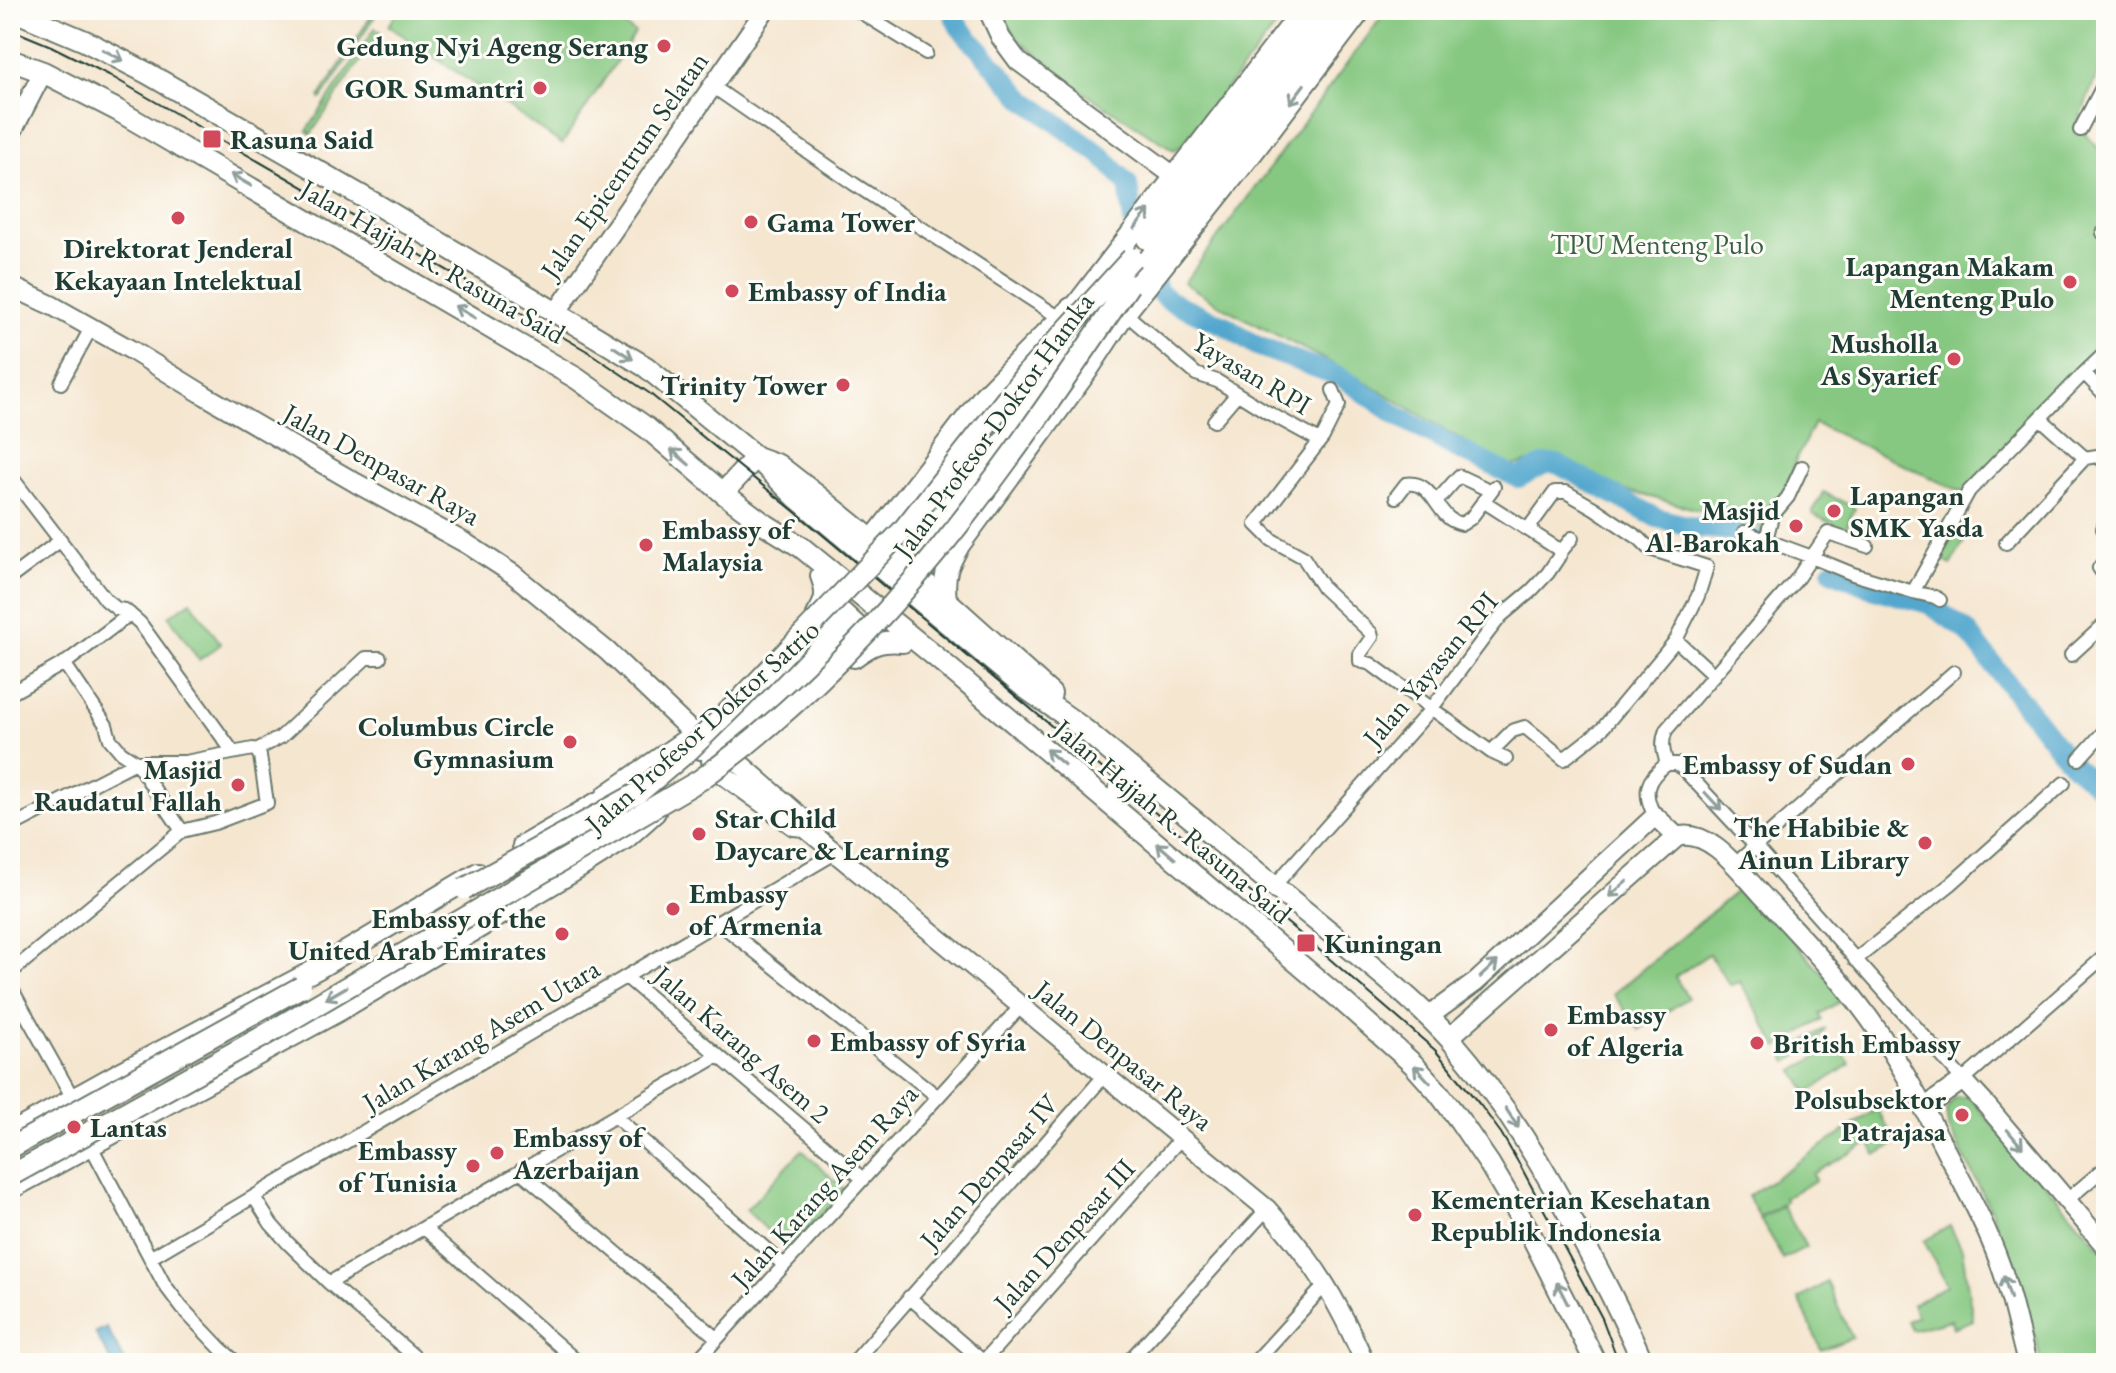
<svg xmlns="http://www.w3.org/2000/svg" width="2116" height="1373" font-family="'EB Garamond',serif">
<rect width="100%" height="100%" fill="#fdfcf7"/>
<filter id="ink" filterUnits="userSpaceOnUse"><feTurbulence type="fractalNoise" baseFrequency=".0125" numOctaves="2"/><feDisplacementMap in="SourceGraphic" scale="16" xChannelSelector="R" yChannelSelector="G"/><feConvolveMatrix kernelMatrix="1 2 1 2 8 2 1 2 1" color-interpolation-filters="sRGB"/></filter>
<filter id="wash" filterUnits="userSpaceOnUse"><feTurbulence type="fractalNoise" baseFrequency=".006" numOctaves="4" result="noise"/><feDisplacementMap in="SourceGraphic" scale="32" xChannelSelector="R" yChannelSelector="G"/><feGaussianBlur stdDeviation="1.8" result="paint"/><feColorMatrix in="noise" values="0 0 0 0 0 0 0 0 0 0 0 0 0 0 0 0 0 1.4 0 .05"/><feComposite in="paint" operator="in"/></filter>
<g filter="url(#wash)">
<rect width="100%" height="100%" fill="#f5e6d0"/>
<!-- green -->
<path fill="#86c881" stroke="#52825a" stroke-width="2" d="M375 10H379L322 98 320 99V96Z
M398 10H605L635 33 562 144 389 26Z
M999 10H1289L1180 147 1174 150 1086 94 1017 39Z
M1387 10H2106V60L2097 74 2077 126 2106 156V346L2040 418 1962 492 1814 423 1795 462 1786 492 1766 510 1764 531 1755 525 1613 487 1555 456 1507 467 1347 371 1228 310 1184 283Z
M375 28 380 31 311 134 307 131Z
M1823 492 1855 508 1845 530 1812 514Z
M1951 527 1967 536 1951 565 1935 556Z
M191 601 221 644 199 660 169 616Z
M1744 885 1845 998 1820 1014 1822 1019 1778 1047 1740 982 1730 985 1709 954 1675 977 1688 998 1639 1030 1613 994Z
M1826 1028 1816 1044 1788 1062 1783 1055Z
M1838 1044 1850 1064 1808 1093 1794 1071Z
M1968 1096 2106 1254V1363H2040L2037 1340 1991 1210 1948 1126 1946 1111 1954 1098Z
M1877 1109 1897 1143 1876 1155 1869 1143 1813 1174 1816 1180 1784 1198 1786 1202 1759 1217 1748 1196Z
M802 1150 845 1190 788 1250 746 1210Z
M1783 1206 1806 1247 1783 1259 1760 1219Z
M1950 1226 1962 1249 1973 1320 1953 1328 1951 1320 1912 1330 1907 1321 1917 1316 1912 1305 1947 1285 1924 1241Z
M1827 1282 1852 1338 1821 1350 1799 1299Z"/>
<!-- water -->
<path fill="#52a7ce" stroke="#387281" stroke-width="2" d="M106 1327 126 1363H112L95 1333Z"/>
<g fill="none" stroke-linecap="round" stroke-linejoin="round">
<!-- river -->
<path stroke="#52a7ce" stroke-width="20" d="M951 10 959 27 1024 99 1102 156 1128 184 1133 222
M1154 280 1159 292 1170 301 1226 326 1257 346 1341 377 1398 416 1450 445 1518 478 1545 464H1557L1657 518 1699 528 1732 531 1762 542
M1832 571 1871 588 1929 604 1967 631 2060 750 2072 764 2106 793"/>
</g>
</g>
<g filter="url(#ink)">
<g fill="none" stroke-linecap="round" stroke-linejoin="round">
<!-- primary-tunnel -->
<path stroke="#cac4b1" stroke-width="20" stroke-dasharray="20 10" stroke-linecap="butt" d="M835 625 914 536
M846 635 925 546"/>
<defs>
<path id="street" d="M857 10 926 53
M712 86 854 184 1060 318
M2080 130 2106 80
M2103 233 2106 235
M1125 313 1196 374 1217 381 1267 412 1320 441
M2084 373 2106 352
M61 383 91 328
M1333 390 1339 405 1323 437 1256 524 1272 540 1303 557 1323 588 1371 633 1372 637 1360 654V661L1371 664 1491 752 1506 759
M2040 418 2085 458 2097 456 2106 463
M1214 421 1237 394
M10 475 106 600 117 609 125 610 140 623 233 752
M1396 497 1406 484C1430 480 1435 508 1450 519 1454 522 1458 523 1462 524L1471 518 1494 487
M1437 501 1459 476 1491 491
M2106 519 2103 529 2106 535
M1744 532 1809 556 1853 574 1913 592 1969 491 2084 373 2106 396
M1766 540 1772 516 1788 497 1802 467
M2006 543 2085 458
M1560 553 1572 538
M2106 559 2099 568 2106 578
M10 578 61 540
M1913 592 1935 597 1940 600
M1676 640 1714 675
M2071 655 2106 623
M64 663 106 725 110 739 121 752 136 762 182 831
M10 694 68 661 130 614
M1491 752 1512 731 1525 727 1564 759 1602 729 1676 640 1698 596 1707 567 1650 549 1640 539 1594 508 1566 492H1555L1528 529
M2079 759 2106 729
M1667 764H1677L1684 770 1755 846 1963 1080 2106 955
M1667 764C1663 751 1661 743 1666 730L1796 580 1828 533 1867 546
M1655 816C1642 793 1646 779 1667 764
M10 827 136 762H185L253 749 256 750 281 737 366 658H380
M1734 865 1954 672
M1274 886 1432 708 1490 630 1501 616 1531 591 1548 573 1560 555 1558 549 1483 501
M718 922 938 1097
M1855 960 1951 884 2064 783
M10 973 182 831 215 823 267 803 260 756 256 750
M626 977 863 1179
M10 986 74 1100
M615 1116 784 1265
M91 1146 164 1284 182 1308 220 1348 237 1363
M520 1171 717 1338
M254 1197 271 1224 288 1243 329 1283 422 1363
M2067 1200 2106 1167
M424 1228 579 1363
M150 1258 835 853
M329 1283 718 1056
M909 1297 985 1363
M695 1363 1021 1006
M853 1363 1105 1075
M982 1363 1181 1138
M1127 1363 1267 1209
M1254 1363 1325 1285"/>
<path id="secondary" d="M988 10 1001 38 1018 61 1174 176
M10 136 43 72
M10 286 53 306 133 351 206 396 356 483 467 544 513 574 607 651 695 735
M556 313 765 10
M737 761 801 817 804 827
M721 773 794 826 804 827 1267 1209C1281 1225 1295 1241 1307 1258 1331 1290 1349 1326 1365 1363
M1428 1017 1476 982 1655 816 1677 837
M1449 1038 1677 837C1710 827 1742 874 1762 895 1799 935 1837 974 1869 1018 1900 1061 1924 1108 1948 1155 1967 1191 1986 1225 2000 1264 2012 1296 2018 1330 2027 1363
M1924 1108 1963 1080 1987 1106 2106 1247"/>
<path id="primary" d="M12 10 85 41 147 73 379 206 646 367 756 457 778 465 819 497 946 600 1051 694
M10 60 43 72 117 110 576 378 647 428 723 493 763 523 801 547 936 657 1338 997 1413 1064 1438 1092 1460 1121 1490 1165 1529 1231 1596 1363
M1147 239 1322 10
M1129 285 1342 10
M1066 326 1078 303 1303 10
M723 493 756 457 796 497 1024 687C1044 702 1065 714 1085 730 1162 795 1241 859 1319 923 1364 960 1412 997 1451 1040 1505 1102 1546 1171 1584 1243 1605 1282 1626 1322 1643 1363
M914 536 946 495
M872 541 983 397 1071 308
M925 546 1079 341 1125 313 1253 152 1361 10
M946 600C943 575 947 566 960 544L1087 371 1123 316
M819 613 826 607 835 606 862 631 860 645
M817 615C827 600 827 592 821 576
M854 657C872 644 880 640 903 642
M701 749 727 728 835 625
M712 761 846 635
M607 795 699 731
M1115 807C1117 785 1122 780 1144 779
M523 846 597 803 625 792
M10 1134 118 1074 317 969 478 873
M10 1189 340 1010 569 874 626 838 655 812"/>
</defs>
<!-- street casing -->
<use href="#street" stroke="#6a786b" stroke-width="16"/>
<!-- secondary casing -->
<use href="#secondary" stroke="#6a786b" stroke-width="22"/>
<!-- primary casing -->
<use href="#primary" stroke="#6a786b" stroke-width="24"/>
<!-- street -->
<use href="#street" stroke="#fff" stroke-width="12"/>
<!-- secondary -->
<use href="#secondary" stroke="#fff" stroke-width="18"/>
<!-- primary -->
<use href="#primary" stroke="#fff" stroke-width="20"/>
<!-- tram -->
<path stroke="#1f3d34" stroke-width="2" d="M10 29 51 46 109 75 587 351 649 393 794 511 1310 942 1435 1050 1481 1106 1501 1133 1521 1167 1602 1318 1619 1363"/>
<defs>
<path id="primary-bridge" d="M464 889 638 793 689 750 742 698 903 530 1027 373 1132 258
M10 1148 301 987
M10 1176 260 1038 700 780C882 650 1005 469 1129 285"/>
</defs>
<!-- primary-bridge casing -->
<use href="#primary-bridge" stroke="#6a786b" stroke-width="24" stroke-linecap="butt"/>
<!-- primary-bridge -->
<use href="#primary-bridge" stroke="#fff" stroke-width="20"/>
</g>
<!-- one-way arrows -->
<defs><path id="oneway-shaft" d="M-6 0H5M1.5-3L5.5 0L1.5 3" fill="none" stroke-width="1.6" stroke-linecap="round" stroke-linejoin="round" transform="scale(2)"/></defs>
<g stroke="#8f9e9a">
<use href="#oneway-shaft" transform="translate(113 55) rotate(28)"/>
<use href="#oneway-shaft" transform="translate(1297 94) rotate(127)"/>
<use href="#oneway-shaft" transform="translate(241 180) rotate(-150)"/>
<use href="#oneway-shaft" transform="translate(1142 219) rotate(-53)"/>
<use href="#oneway-shaft" transform="translate(465 312) rotate(-149)"/>
<use href="#oneway-shaft" transform="translate(623 353) rotate(33)"/>
<use href="#oneway-shaft" transform="translate(680 457) rotate(-140)"/>
<use href="#oneway-shaft" transform="translate(1055 757) rotate(-140)"/>
<use href="#oneway-shaft" transform="translate(1713 801) rotate(47)"/>
<use href="#oneway-shaft" transform="translate(1166 851) rotate(-139)"/>
<use href="#oneway-shaft" transform="translate(1618 889) rotate(139)"/>
<use href="#oneway-shaft" transform="translate(1489 969) rotate(-43)"/>
<use href="#oneway-shaft" transform="translate(336 993) rotate(150)"/>
<use href="#oneway-shaft" transform="translate(1422 1074) rotate(-133)"/>
<use href="#oneway-shaft" transform="translate(1512 1118) rotate(57)"/>
<use href="#oneway-shaft" transform="translate(2015 1139) rotate(50)"/>
<use href="#oneway-shaft" transform="translate(2007 1287) rotate(-107)"/>
<use href="#oneway-shaft" transform="translate(1562 1293) rotate(-117)"/>
</g>
</g>
<!-- markers -->
<g fill="#d1495b" stroke="#fdfcf7" stroke-width="3">
<circle cx="664" cy="46" r="8"/>
<circle cx="540" cy="88" r="8"/>
<rect x="202" y="129" width="20" height="20" rx="4"/>
<circle cx="178" cy="218" r="8"/>
<circle cx="751" cy="222" r="8"/>
<circle cx="2070" cy="282" r="8"/>
<circle cx="732" cy="291" r="8"/>
<circle cx="1954" cy="359" r="8"/>
<circle cx="843" cy="385" r="8"/>
<circle cx="1834" cy="511" r="8"/>
<circle cx="1796" cy="526" r="8"/>
<circle cx="646" cy="545" r="8"/>
<circle cx="570" cy="742" r="8"/>
<circle cx="1908" cy="764" r="8"/>
<circle cx="238" cy="785" r="8"/>
<circle cx="699" cy="834" r="8"/>
<circle cx="1925" cy="843" r="8"/>
<circle cx="673" cy="909" r="8"/>
<circle cx="562" cy="934" r="8"/>
<rect x="1296" y="933" width="20" height="20" rx="4"/>
<circle cx="1551" cy="1030" r="8"/>
<circle cx="814" cy="1041" r="8"/>
<circle cx="1757" cy="1043" r="8"/>
<circle cx="1962" cy="1115" r="8"/>
<circle cx="74" cy="1127" r="8"/>
<circle cx="497" cy="1153" r="8"/>
<circle cx="473" cy="1166" r="8"/>
<circle cx="1415" cy="1215" r="8"/>
</g>
<g text-anchor="middle" dominant-baseline="central" stroke-width="6" stroke-linejoin="round" paint-order="stroke">
<!-- poi labels -->
<g font-size="28" font-weight="bold" fill="#1f3d34" stroke="#fdfcf7" text-anchor="start">
<text x="648" y="46" text-anchor="end">Gedung Nyi Ageng Serang</text>
<text x="524" y="88" text-anchor="end">GOR Sumantri</text>
<text x="230" y="139">Rasuna Said</text>
<text x="767" y="222">Gama Tower</text>
<text x="178" y="248" text-anchor="middle">Direktorat Jenderal<tspan x="178" dy="32">Kekayaan Intelektual</tspan></text>
<text x="2054" y="266" text-anchor="end">Lapangan Makam<tspan x="2054" dy="32">Menteng Pulo</tspan></text>
<text x="748" y="291">Embassy of India</text>
<text x="1938" y="343" text-anchor="end">Musholla<tspan x="1938" dy="32">As Syarief</tspan></text>
<text x="827" y="385" text-anchor="end">Trinity Tower</text>
<text x="1850" y="495">Lapangan<tspan x="1850" dy="32">SMK Yasda</tspan></text>
<text x="1780" y="510" text-anchor="end">Masjid<tspan x="1780" dy="32">Al-Barokah</tspan></text>
<text x="662" y="529">Embassy of<tspan x="662" dy="32">Malaysia</tspan></text>
<text x="554" y="726" text-anchor="end">Columbus Circle<tspan x="554" dy="32">Gymnasium</tspan></text>
<text x="1892" y="764" text-anchor="end">Embassy of Sudan</text>
<text x="222" y="769" text-anchor="end">Masjid<tspan x="222" dy="32">Raudatul Fallah</tspan></text>
<text x="715" y="818">Star Child<tspan x="715" dy="32">Daycare &amp; Learning</tspan></text>
<text x="1909" y="827" text-anchor="end">The Habibie &amp;<tspan x="1909" dy="32">Ainun Library</tspan></text>
<text x="689" y="893">Embassy<tspan x="689" dy="32">of Armenia</tspan></text>
<text x="546" y="918" text-anchor="end">Embassy of the<tspan x="546" dy="32">United Arab Emirates</tspan></text>
<text x="1324" y="943">Kuningan</text>
<text x="1567" y="1014">Embassy<tspan x="1567" dy="32">of Algeria</tspan></text>
<text x="830" y="1041">Embassy of Syria</text>
<text x="1773" y="1043">British Embassy</text>
<text x="1946" y="1099" text-anchor="end">Polsubsektor<tspan x="1946" dy="32">Patrajasa</tspan></text>
<text x="90" y="1127">Lantas</text>
<text x="513" y="1137">Embassy of<tspan x="513" dy="32">Azerbaijan</tspan></text>
<text x="457" y="1150" text-anchor="end">Embassy<tspan x="457" dy="32">of Tunisia</tspan></text>
<text x="1431" y="1199">Kementerian Kesehatan<tspan x="1431" dy="32">Republik Indonesia</tspan></text>
</g>
<!-- street labels -->
<g font-size="28" fill="#1f3d34" stroke="#fdfcf7">
<text transform="translate(624 165) rotate(-55)">Jalan Epicentrum Selatan</text>
<text transform="translate(433 261) rotate(30)">Jalan Hajjah R. Rasuna Said</text>
<text transform="translate(1252 373) rotate(31)">Yayasan RPI</text>
<text transform="translate(993 425) rotate(-54)">Jalan Profesor Doktor Hamka</text>
<text transform="translate(382 464) rotate(29)">Jalan Denpasar Raya</text>
<text transform="translate(1430 669) rotate(-50)">Jalan Yayasan RPI</text>
<text transform="translate(702 726) rotate(-42)">Jalan Profesor Doktor Satrio</text>
<text transform="translate(1173 821) rotate(40)">Jalan Hajjah R. Rasuna Said</text>
<text transform="translate(481 1035) rotate(-31)">Jalan Karang Asem Utara</text>
<text transform="translate(742 1044) rotate(41)">Jalan Karang Asem 2</text>
<text transform="translate(1124 1055) rotate(39)">Jalan Denpasar Raya</text>
<text transform="translate(989 1171) rotate(-49)">Jalan Denpasar IV</text>
<text transform="translate(824 1186) rotate(-48)">Jalan Karang Asem Raya</text>
<text transform="translate(1064 1235) rotate(-48)">Jalan Denpasar III</text>
</g>
<!-- park labels -->
<g font-size="28" fill="#396047" stroke="#fdfcf7">
<text x="1657" y="244">TPU Menteng Pulo</text>
</g>
</g>
<!-- margin -->
<rect width="2116" height="1373" fill="none" stroke="#fdfcf7" stroke-width="40"/>
</svg>
